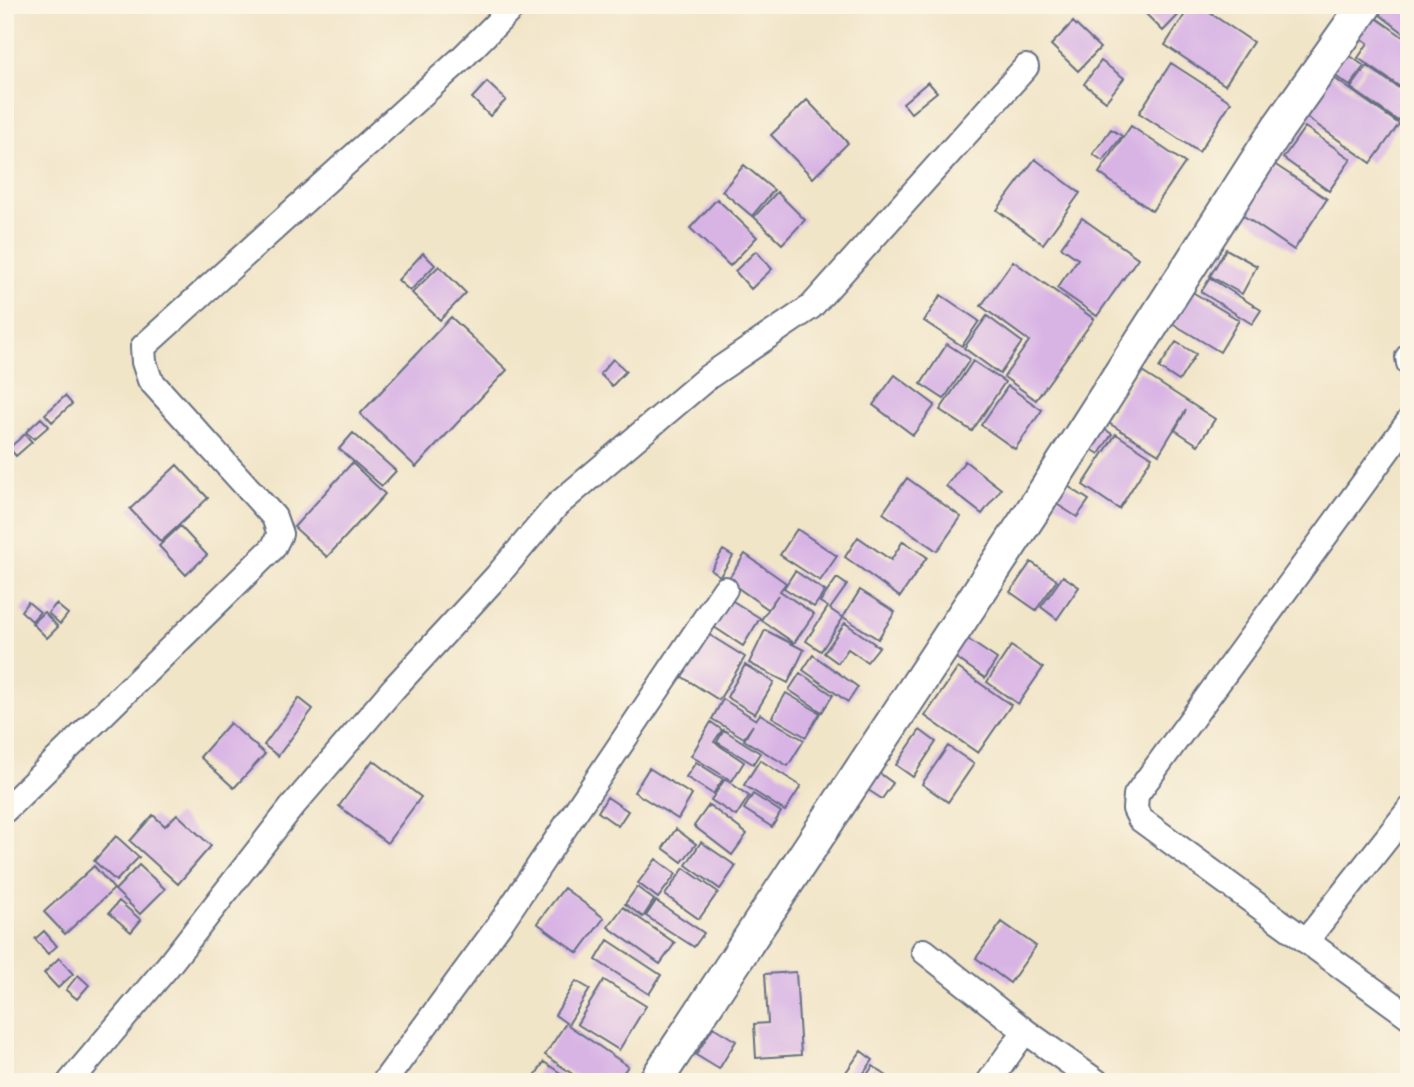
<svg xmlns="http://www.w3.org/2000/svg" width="1414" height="1087" font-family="'Shantell Sans',sans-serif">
<rect width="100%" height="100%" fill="#fcf5e5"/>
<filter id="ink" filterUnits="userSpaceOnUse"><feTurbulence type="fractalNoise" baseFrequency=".0143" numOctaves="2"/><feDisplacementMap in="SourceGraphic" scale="14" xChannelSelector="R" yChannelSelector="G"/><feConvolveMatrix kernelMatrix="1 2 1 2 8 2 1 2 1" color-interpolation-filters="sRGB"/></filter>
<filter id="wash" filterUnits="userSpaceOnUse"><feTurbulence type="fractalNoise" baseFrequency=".00686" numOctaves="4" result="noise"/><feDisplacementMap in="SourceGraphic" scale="28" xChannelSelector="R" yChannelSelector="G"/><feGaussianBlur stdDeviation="1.57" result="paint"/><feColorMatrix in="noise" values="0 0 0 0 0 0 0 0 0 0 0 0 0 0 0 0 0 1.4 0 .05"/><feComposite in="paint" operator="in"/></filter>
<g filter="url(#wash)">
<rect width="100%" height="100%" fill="#f1e5c8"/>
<g id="blocks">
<!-- building -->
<path fill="#d8b4e5" d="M1141 5H1188L1163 31 1139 7Z
M1191 5H1198L1253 42 1225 85 1165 45Z
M1380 5H1409V37L1375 11Z
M1372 15 1409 41V93L1358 58 1368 43 1358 36Z
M1073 22 1100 48 1078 71 1051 45Z
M1345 52 1364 66 1350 86 1331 73Z
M1101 61 1124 78 1106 101 1084 84Z
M1171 63 1231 102 1199 152 1139 113Z
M1367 66 1409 95V106L1398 121 1351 88Z
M1327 73 1399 124 1371 163 1299 112Z
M487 82 506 100 490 116 472 98Z
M928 82 937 92 911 113 903 103Z
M807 100 848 143 813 178 771 135Z
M1131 126 1185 163 1152 211 1099 173Z
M1305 127 1351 159 1329 191 1283 158Z
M1111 129 1122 136 1103 161 1093 154Z
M1035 159 1080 193 1043 244 997 210Z
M1268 160 1327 199 1294 250 1235 210Z
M744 165 774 190 752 216 722 191Z
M777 192 805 220 782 244 754 217Z
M717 199 757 237 730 266 690 228Z
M1082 218 1138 258 1097 316 1057 288 1078 259 1061 247Z
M1226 249 1257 266 1242 294 1210 276Z
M756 251 772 269 751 289 735 271Z
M423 253 435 265 410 291 398 280Z
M1013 261 1094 319 1036 400 1004 377 1029 341 981 306Z
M439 266 466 293 440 320 412 293Z
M1210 278 1261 310 1252 324 1201 292Z
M1184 287 1239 320 1220 352 1165 319Z
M941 295 979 321 962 346 924 321Z
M987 316 1022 342 1000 374 964 348Z
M451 317 507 370 416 467 360 414Z
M1176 342 1196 354 1179 381 1159 368Z
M947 344 970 359 944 399 921 384Z
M613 359 626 371 612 386 600 374Z
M973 361 1005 382 972 431 940 410Z
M1139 370 1215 419 1198 445 1175 430 1186 410 1159 454 1107 422Z
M895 375 935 405 913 435 873 405Z
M1008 386 1042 410 1015 449 981 425Z
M65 396 72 404 52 422 45 414Z
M41 418 49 426 34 439 26 432Z
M1093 422 1112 434 1099 454 1080 442Z
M353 433 396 471 382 486 339 449Z
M25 434 32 442 16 456 9 448Z
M1116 434 1152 457 1119 509 1083 485Z
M965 461 1001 489 982 514 946 486Z
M352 463 385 494 327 557 294 527Z
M177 465 208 498 161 542 130 509Z
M907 478 961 517 937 551 883 513Z
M1066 485 1089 500 1077 517 1055 503Z
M180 526 207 555 186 575 159 546Z
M797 529 837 556 820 581 780 555Z
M858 537 891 560 903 541 927 557 900 597 845 557Z
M723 550 733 556 720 576 711 570Z
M745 554 786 583 780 591 814 614 794 643 761 620 778 595 768 609 731 583 729 578Z
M1031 562 1057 580 1036 610 1010 592Z
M795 571 825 591 814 607 784 588Z
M1063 576 1079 587 1057 619 1041 607Z
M837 578 847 585 830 609 843 618 821 651 806 641 828 607 820 602Z
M860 590 895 612 878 639 843 617Z
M728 598 760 618 743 646 711 625Z
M28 602 40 612 32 621 21 611Z
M56 604 68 614 60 624 48 613Z
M44 612 58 627 47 638 32 623Z
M845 623 879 647 867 662 848 649 838 663 824 653Z
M700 629 745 657 719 700 673 671Z
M765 630 804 650 788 683 749 663Z
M954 630 997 659 985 678 942 648Z
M1011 646 1043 668 1018 704 987 682Z
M813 655 858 687 848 702 803 670Z
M745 665 774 682 755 714 727 697Z
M958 668 1011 705 978 753 925 716Z
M800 673 833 695 822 712 789 690Z
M786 693 820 713 806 737 772 717Z
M299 698 313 709 278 756 264 745Z
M723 699 756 720 760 714 804 740 788 766 744 740 753 725 744 738 712 719Z
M711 722 722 730 714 742 744 762 732 781 691 756Z
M230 723 265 754 234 788 200 757Z
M724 730 760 753 753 764 717 742Z
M920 730 936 742 913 777 896 765Z
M948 746 974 764 948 802 922 784Z
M373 760 421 797 387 843 339 806Z
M760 760 801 786 785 811 744 785Z
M696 762 723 779 713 794 686 777Z
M871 767 893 783 882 799 859 784Z
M649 768 692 795 678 819 634 792Z
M725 779 749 796 736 816 711 800Z
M753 794 781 812 772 827 744 809Z
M607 797 628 811 618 826 598 812Z
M709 805 747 834 732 855 694 826Z
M177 814 211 846 178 884 130 841 153 815 165 826Z
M676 829 696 844 682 862 663 848Z
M116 836 139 857 116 881 94 861Z
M701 842 736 866 720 889 686 865Z
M656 859 676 874 658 898 638 883Z
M139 865 165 889 140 914 115 890Z
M94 866 114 889 65 934 44 912Z
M684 868 718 892 699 919 665 895Z
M637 887 654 900 643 917 625 904Z
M564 888 604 918 578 953 537 923Z
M119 901 141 920 131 932 109 913Z
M656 901 704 933 694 947 646 916Z
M623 907 675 943 660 964 608 927Z
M1002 922 1036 946 1010 983 976 958Z
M44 931 57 946 48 954 35 939Z
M608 940 661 975 649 994 596 960Z
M59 958 73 974 58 988 44 973Z
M796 972 801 1055 756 1058 754 1024 768 1023 765 974Z
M78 975 89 985 77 999 66 990Z
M604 980 646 1006 619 1050 577 1024Z
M576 981 590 989 568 1025 628 1066 617 1082H584L545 1055 566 1023 555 1015Z
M713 1027 736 1041 719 1069 696 1055Z
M861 1051 873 1060 858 1081 846 1072Z
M544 1062 574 1082H531Z
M873 1066 895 1082H862Z"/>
</g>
</g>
<g filter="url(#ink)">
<use href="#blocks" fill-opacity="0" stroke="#666f83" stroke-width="2"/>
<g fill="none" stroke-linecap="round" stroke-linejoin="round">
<defs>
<path id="minor" d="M1408 357 1409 363
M1409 421 1136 795 1135 809 1140 819 1409 1016
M5 810 273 548 280 534 274 517 150 380 144 362 143 347 460 60 515 5
M1306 941 1409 810
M924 951 1025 1031 1097 1082
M70 1082 168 966 291 808 394 688 497 576 557 505 708 377 811 307 1026 67
M384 1082 502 921 725 589
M989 1082 1025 1031"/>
<path id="secondary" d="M655 1082 1035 507 1278 128 1365 5"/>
</defs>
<!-- minor casing -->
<use href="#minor" stroke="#666f83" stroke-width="28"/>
<!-- secondary casing -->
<use href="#secondary" stroke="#666f83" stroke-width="37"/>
<!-- minor -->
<use href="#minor" stroke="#fff" stroke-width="24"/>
<!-- secondary -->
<use href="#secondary" stroke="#fff" stroke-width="33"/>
</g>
</g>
<!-- margin -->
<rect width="1414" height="1087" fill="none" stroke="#fcf5e5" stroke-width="28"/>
</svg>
